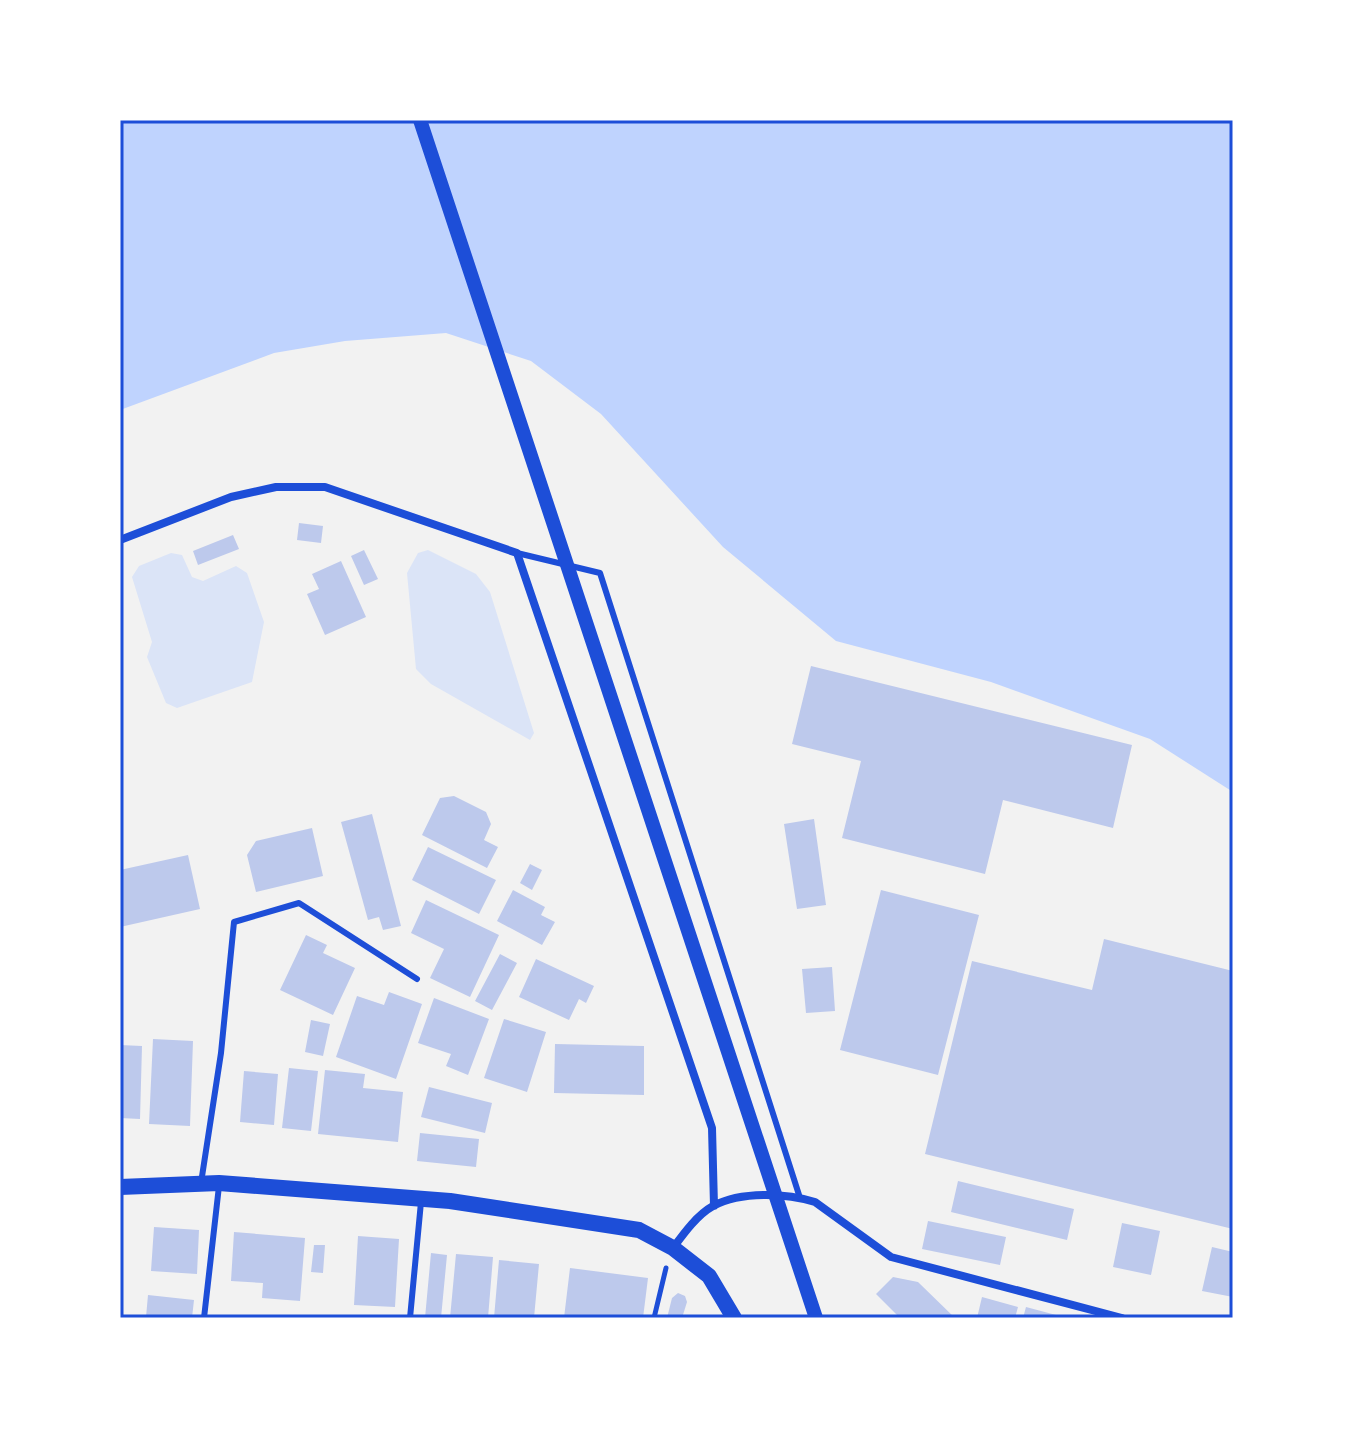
<svg xmlns="http://www.w3.org/2000/svg" width="1353" height="1438" font-family="Barlow,sans-serif">
<rect width="100%" height="100%" fill="#f2f2f2"/>
<!-- green -->
<path fill="#dbe4f7" d="M428 550 476 574 490 592 534 733 530 740 431 684 416 669 407 573 418 553Z
M171 553 182 555 192 577 203 581 236 566 247 573 264 622 252 682 177 708 166 703 147 657 152 642 132 577 139 566Z"/>
<!-- water -->
<path fill="#bfd3fe" d="M120 120H1233V792L1150 739 991 682 836 641 723 547 601 414 531 361 446 333 345 341 274 353 120 410Z"/>
<!-- building -->
<path fill="#bdc9ec" d="M299 523 323 526 321 543 297 540Z
M233 535 239 549 198 565 193 551Z
M364 550 378 579 364 585 351 556Z
M341 561 366 617 325 635 307 594 319 589 312 574Z
M811 666 1132 745 1113 828 1003 800 985 874 842 838 861 761 792 744Z
M454 796 486 812 491 824 484 840 498 847 487 868 422 835 440 798Z
M372 814 401 926 383 930 379 917 368 920 341 822Z
M814 819 826 905 797 909 784 824Z
M312 828 323 876 256 892 247 855 256 841Z
M428 847 496 880 479 914 412 880Z
M188 855 200 909 120 927V870Z
M530 864 542 870 532 890 520 883Z
M513 890 545 907 541 915 555 922 542 945 497 921Z
M881 890 979 915 938 1075 840 1050Z
M426 900 499 935 470 997 430 978 444 949 411 933Z
M306 935 327 945 323 953 355 968 333 1015 280 990Z
M1104 939 1233 971V1229L925 1154 972 961 1092 990Z
M500 954 517 963 492 1010 475 1001Z
M536 959 594 986 586 1003 579 999 569 1020 519 997Z
M832 967 835 1011 806 1013 802 969Z
M389 992 422 1004 396 1079 336 1057 357 996 384 1005Z
M434 998 489 1019 468 1075 446 1066 451 1054 418 1043Z
M504 1019 546 1032 527 1092 484 1078Z
M311 1020 330 1024 323 1056 305 1052Z
M153 1039 193 1041 190 1126 149 1124Z
M555 1044 644 1046V1095L554 1093Z
M120 1045 142 1046 140 1119 120 1118Z
M289 1068 318 1071 311 1131 282 1128Z
M325 1070 365 1074 363 1088 403 1092 398 1142 318 1134Z
M244 1071 278 1074 274 1125 240 1122Z
M429 1087 492 1103 485 1133 421 1117Z
M420 1133 479 1139 476 1167 417 1161Z
M958 1181 1074 1209 1067 1240 951 1212Z
M928 1221 1006 1237 1000 1265 922 1249Z
M1122 1223 1160 1231 1151 1275 1113 1267Z
M154 1227 199 1230 197 1274 151 1271Z
M234 1232 305 1238 300 1301 262 1298 263 1283 231 1281Z
M358 1236 399 1239 395 1307 354 1305Z
M314 1245H325L323 1273 311 1272Z
M1212 1247 1233 1252V1297L1202 1291Z
M431 1253 447 1255 441 1318H425Z
M456 1254 493 1257 488 1318H450Z
M499 1260 539 1264 534 1318H494Z
M570 1268 648 1278 643 1318H564Z
M893 1277 918 1282 955 1318H900L876 1294Z
M678 1293 685 1296 687 1302 682 1318H667L672 1298Z
M148 1295 194 1300 192 1318 146 1317Z
M982 1297 1018 1307 1015 1318H977Z
M1026 1307 1056 1315 1055 1318H1023Z"/>
<g fill="none" stroke-linecap="round" stroke-linejoin="round">
<!-- path -->
<path stroke="#1d4ed8" stroke-width="5" d="M654 1318 666 1268"/>
<!-- service -->
<path stroke="#1d4ed8" stroke-width="6" d="M517 553 600 573 800 1198
M201 1183 221 1053 234 922 299 903 417 979
M204 1318 219 1186
M410 1318 421 1202"/>
<!-- minor -->
<path stroke="#1d4ed8" stroke-width="8" d="M120 540 231 497 276 487H325L517 553 712 1128 714 1206
M673 1248C684 1233 697 1215 713 1206 741 1191 786 1193 815 1202L891 1257 1122 1318"/>
<!-- tertiary -->
<path stroke="#1d4ed8" stroke-width="14" d="M420 120 816 1318"/>
<!-- secondary -->
<path stroke="#1d4ed8" stroke-width="16" d="M120 1187 219 1183 450 1201 639 1230 673 1248 709 1276 734 1318"/>
</g>
<!-- border -->
<rect width="1353" height="1438" fill="none" stroke="#ffffff" stroke-width="244"/>
<rect x="122" y="122" width="1109" height="1194" fill="none" stroke="#1d4ed8" stroke-width="3"/>
</svg>
